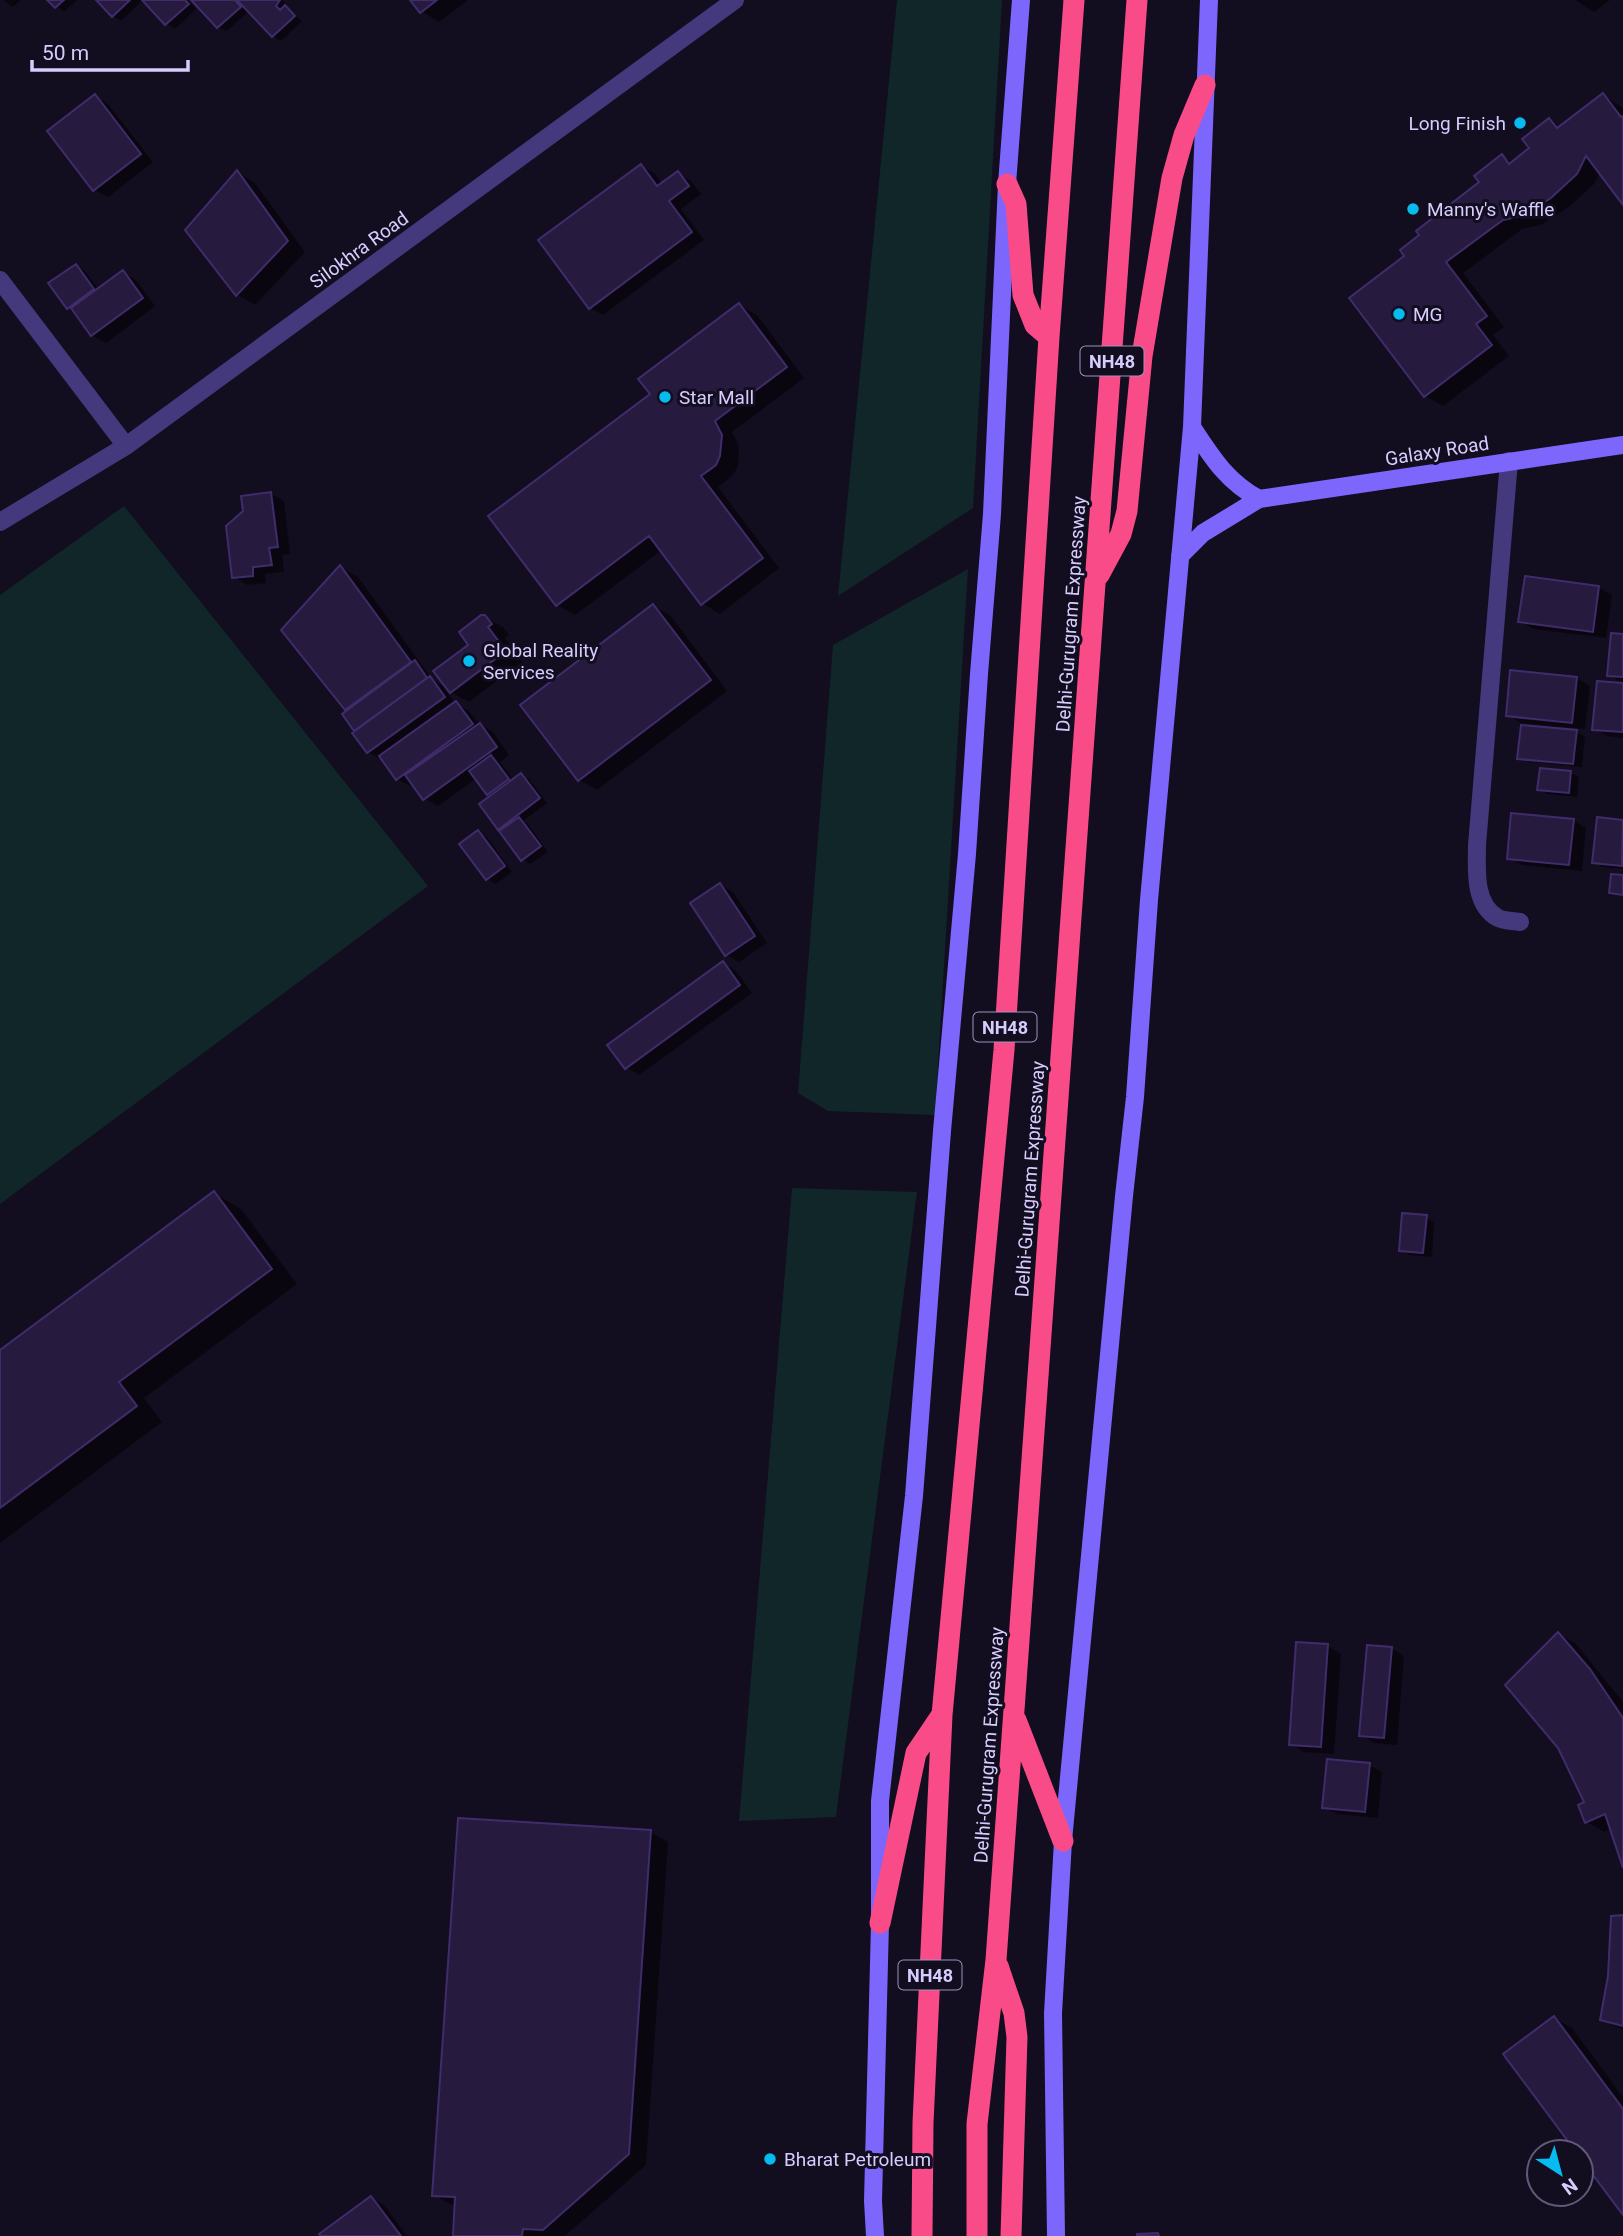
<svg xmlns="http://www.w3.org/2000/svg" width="1623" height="2236" font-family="Roboto,sans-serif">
<rect width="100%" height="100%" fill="#120d1f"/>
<!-- green -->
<path fill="#102629" d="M897 0H1002L973 508 838 596Z
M124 506 428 886 0 1204V595Z
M968 569 935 1115 828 1111 798 1093 833 645Z
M792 1188 917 1192 836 1817 739 1821Z"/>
<!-- shadow -->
<path fill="#0007" d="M3 0H21L13 7Z
M50 0H77L64 12Z
M98 0H143L121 21 113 16Z
M145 0H188L196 9 175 29 167 24Z
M194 0H234L244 5 240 0H282L288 7 286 8 302 21 281 41 273 36 249 11 227 31 218 27Z
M412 0H468L439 22 421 11Z
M1575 0H1610L1594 12Z
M1603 95 1623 108V202L1600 172 1594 184 1569 207 1541 225 1522 229 1463 273 1504 327 1493 335 1509 356 1443 406 1425 396 1407 256 1482 183 1502 157 1513 163 1532 149 1549 120 1561 127Z
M95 96 108 104 153 162 108 197 95 190Z
M641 166 654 173 662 184 678 173 691 181 701 194 681 209 704 240 603 315 590 308Z
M237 172 255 183 305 252 255 305 238 295 187 230Z
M76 266 84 270 99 290 123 272 136 280 155 306 106 343 92 335 74 311 68 307Z
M739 305 757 315 804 378 732 432 739 446 738 466 733 475 718 487 779 568 720 614 702 603 662 550 575 615 557 605 652 395Z
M271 494 284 501 290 554 282 555 284 572 265 574 266 583 247 585 234 577Z
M340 567 358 577 432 679 449 689 485 617 503 627 509 635 505 638 522 662 469 702 445 689 455 703 469 711 479 724 493 732 509 755 500 762 514 781 521 776 530 780 547 803 523 821 528 824 548 852 530 864 522 859 502 830 499 828 493 796 488 794 477 778 438 806 424 798 414 784 410 786 397 779 382 760 368 752 344 714 349 711 346 709Z
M1599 588 1612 595 1606 638 1533 629 1520 621Z
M653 606 671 616 727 691 597 790 579 780Z
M1623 635V683L1609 675Z
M1577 678 1590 686 1585 729 1521 723 1508 715Z
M1623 685V738L1607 736 1594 729Z
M1576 732 1585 737 1582 767 1528 762 1519 758Z
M1571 773 1579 777 1577 797 1548 794 1539 789Z
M1598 819 1623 822V869L1603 867 1594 862Z
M1573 820 1586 828 1582 871 1522 865 1509 858Z
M478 833 487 837 512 872 496 884 487 879Z
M720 885 733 892 767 943 739 962 726 955Z
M723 963 736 971 752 993 639 1075 626 1067Z
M214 1193 241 1209 297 1284 144 1398 162 1422 0 1543V1352Z
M1426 1217 1434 1222 1432 1257 1409 1255 1400 1250Z
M1559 1634 1576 1644 1623 1702V1859L1612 1828 1604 1832 1587 1822V1803Z
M1328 1646 1341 1654 1334 1754 1304 1752 1291 1744Z
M1391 1648 1404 1656 1397 1745 1374 1743 1361 1735Z
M1369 1765 1382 1772 1378 1818 1337 1814 1324 1807Z
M650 1832 668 1842 646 2165 565 2236H454L456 2205H452L434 2195Z
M1623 1917V2030L1602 2019Z
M1554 2018 1572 2028 1623 2097V2212L1581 2156V2152H1578Z
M371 2198 384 2205 407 2236H323Z"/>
<!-- building -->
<path fill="#261a3f" stroke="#412c6b" stroke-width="2" d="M47 0H64L55 8Z
M96 0H130L112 17Z
M142 0H185L189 4 165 25Z
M191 0H235L241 7 217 28Z
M237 0H280L276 6 280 10 285 5 295 16 272 37Z
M410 0H437L420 13Z
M1603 93 1621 117 1623 116V205L1586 156 1577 174 1551 198 1522 216 1503 220 1446 262 1487 316 1476 324 1492 345 1424 397 1349 298 1404 256 1400 250 1419 235 1416 231 1479 182 1474 176 1502 154 1509 164 1529 148 1522 139 1549 118 1557 128Z
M95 94 141 154 93 191 47 131Z
M641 164 657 186 678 171 689 186 669 201 692 232 589 309 538 240Z
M237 170 288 241 236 296 185 230Z
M76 264 94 289 67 309 48 283Z
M123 270 143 298 91 336 71 308Z
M739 303 787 367 715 421 722 435 720 456 716 465 701 476 763 558 701 605 649 536 556 606 488 516 650 394 638 379Z
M271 492 278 547 269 548 272 565 253 567V576L232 578 226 526 243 511 241 496Z
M340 565 411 662 345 710 281 630Z
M1525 576 1599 586 1593 632 1518 622Z
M653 604 711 680 578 781 520 705Z
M481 615H485L492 624 488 627 506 651 450 693 433 671 468 645 459 632Z
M1611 633 1623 634V677L1607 676Z
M415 660 427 678 354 731 342 714Z
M1510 670 1577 677 1572 723 1506 716Z
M430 676 445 697 367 753 352 733Z
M1597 681 1623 683V732L1592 730Z
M456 701 473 724 396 780 379 756Z
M480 723 497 747 423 800 405 775Z
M1521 725 1577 730 1573 764 1517 759Z
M491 755 509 779 487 795 469 771Z
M1540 768 1571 771 1569 793 1537 790Z
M521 773 540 798 498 830 479 804Z
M1511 813 1574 819 1569 865 1507 859Z
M519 817 541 846 521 861 499 831Z
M1597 817 1623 820 1622 866 1592 863Z
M478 830 505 866 486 880 459 844Z
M1611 874 1623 875V895L1609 893Z
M720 883 755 936 725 956 690 903Z
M723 961 740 985 625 1069 607 1045Z
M214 1191 272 1269 119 1382 137 1406 0 1508V1350Z
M1402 1213 1427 1215 1423 1253 1399 1251Z
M1558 1632 1590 1669 1623 1718V1868L1605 1814 1585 1823 1578 1805 1584 1802 1558 1748 1505 1685Z
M1296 1642 1328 1644 1321 1747 1289 1745Z
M1367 1645 1392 1647 1384 1738 1359 1736Z
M1327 1759 1370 1763 1365 1812 1322 1808Z
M458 1818 651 1830 629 2154 543 2230 523 2229 522 2236H453L455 2197 432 2196Z
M1623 1915V2026L1600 2020 1608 1976 1611 1916Z
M1554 2016 1623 2109V2215L1581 2159V2152H1576L1503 2054Z
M371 2196 401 2236H321L319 2234Z
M1158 2233 1159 2236H1137V2234Z"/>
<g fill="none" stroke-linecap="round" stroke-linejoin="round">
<!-- street -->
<path stroke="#44397d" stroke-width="18" d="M0 280 126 446
M1509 461 1477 845C1477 869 1473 904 1498 918 1504 921 1514 921 1520 922
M0 522 126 446 735 0"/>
<!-- secondary -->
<path stroke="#7d66fb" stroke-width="18" d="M1192 427C1212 457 1226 481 1259 499
M1180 556 1203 533 1259 499 1623 445
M875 2236 873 2201 880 1923V1801L914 1496 942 1131 967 854 979 674 992 514 1007 184 1021 0
M1056 2236 1053 2013 1063 1841 1124 1196 1135 1097 1149 900 1192 427 1209 0"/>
<!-- highway -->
<path stroke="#fa4b89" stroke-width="21" d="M1007 184 1016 204 1023 295 1035 325 1049 337
M1099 575 1121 534 1127 511 1142 356 1172 178 1184 135 1205 85
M1016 1720 1063 1841
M880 1923 916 1753 941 1716
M998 1966 1014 2013 1017 2037 1011 2236
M922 2236 923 2123 942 1715 1004 1050 1049 337 1074 0
M977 2236V2124L996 1960 1137 0"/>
</g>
<!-- markers -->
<g fill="#07baef" stroke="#120d1f" stroke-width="2.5">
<circle cx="1520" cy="123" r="7"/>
<circle cx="1413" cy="209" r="7"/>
<circle cx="1399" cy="314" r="7"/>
<circle cx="665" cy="397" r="7"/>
<circle cx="469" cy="661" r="7"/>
<circle cx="770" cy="2159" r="7"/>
</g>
<g text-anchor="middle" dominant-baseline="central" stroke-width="6" stroke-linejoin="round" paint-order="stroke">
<!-- shield labels -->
<g fill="#120d1f" stroke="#9d93bb" stroke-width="2">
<rect x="1080.5" y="346.5" width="63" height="29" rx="5"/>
<rect x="973.5" y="1012.5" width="63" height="29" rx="5"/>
<rect x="898.5" y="1960.5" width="63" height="29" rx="5"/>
</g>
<g font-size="18" font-weight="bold" fill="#d8ccfe">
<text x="1112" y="361">NH48</text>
<text x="1005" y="1027">NH48</text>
<text x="930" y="1975">NH48</text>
</g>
<!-- poi labels -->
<g font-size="19" fill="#d8ccfe" stroke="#120d1f" text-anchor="start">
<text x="1506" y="123" text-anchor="end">Long Finish</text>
<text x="1427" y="209">Manny's Waffle</text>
<text x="1413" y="314">MG</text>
<text x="679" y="397">Star Mall</text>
<text x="483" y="650">Global Reality<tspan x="483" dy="22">Services</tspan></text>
<text x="784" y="2159">Bharat Petroleum</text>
</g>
<!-- street labels -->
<g font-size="19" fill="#d8ccfe" stroke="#120d1f">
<text transform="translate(359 250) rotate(-36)">Silokhra Road</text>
<text transform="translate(1437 451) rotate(-9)">Galaxy Road</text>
<text transform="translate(1071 614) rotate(-86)">Delhi-Gurugram Expressway</text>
<text transform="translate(1030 1179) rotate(-86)">Delhi-Gurugram Expressway</text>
<text transform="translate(989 1745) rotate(-86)">Delhi-Gurugram Expressway</text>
</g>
</g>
<!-- north arrow -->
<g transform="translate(1560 2173) rotate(144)"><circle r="33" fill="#120d1f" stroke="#615978" stroke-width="2"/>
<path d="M0-5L12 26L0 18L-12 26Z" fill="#07baef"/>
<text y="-10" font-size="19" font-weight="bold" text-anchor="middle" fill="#d8ccfe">N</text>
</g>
<!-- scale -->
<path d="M32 60v10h156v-10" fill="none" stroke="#d8ccfe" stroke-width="3.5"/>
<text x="42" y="60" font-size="21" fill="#d8ccfe" stroke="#120d1f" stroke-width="5" paint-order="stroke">50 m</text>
</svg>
